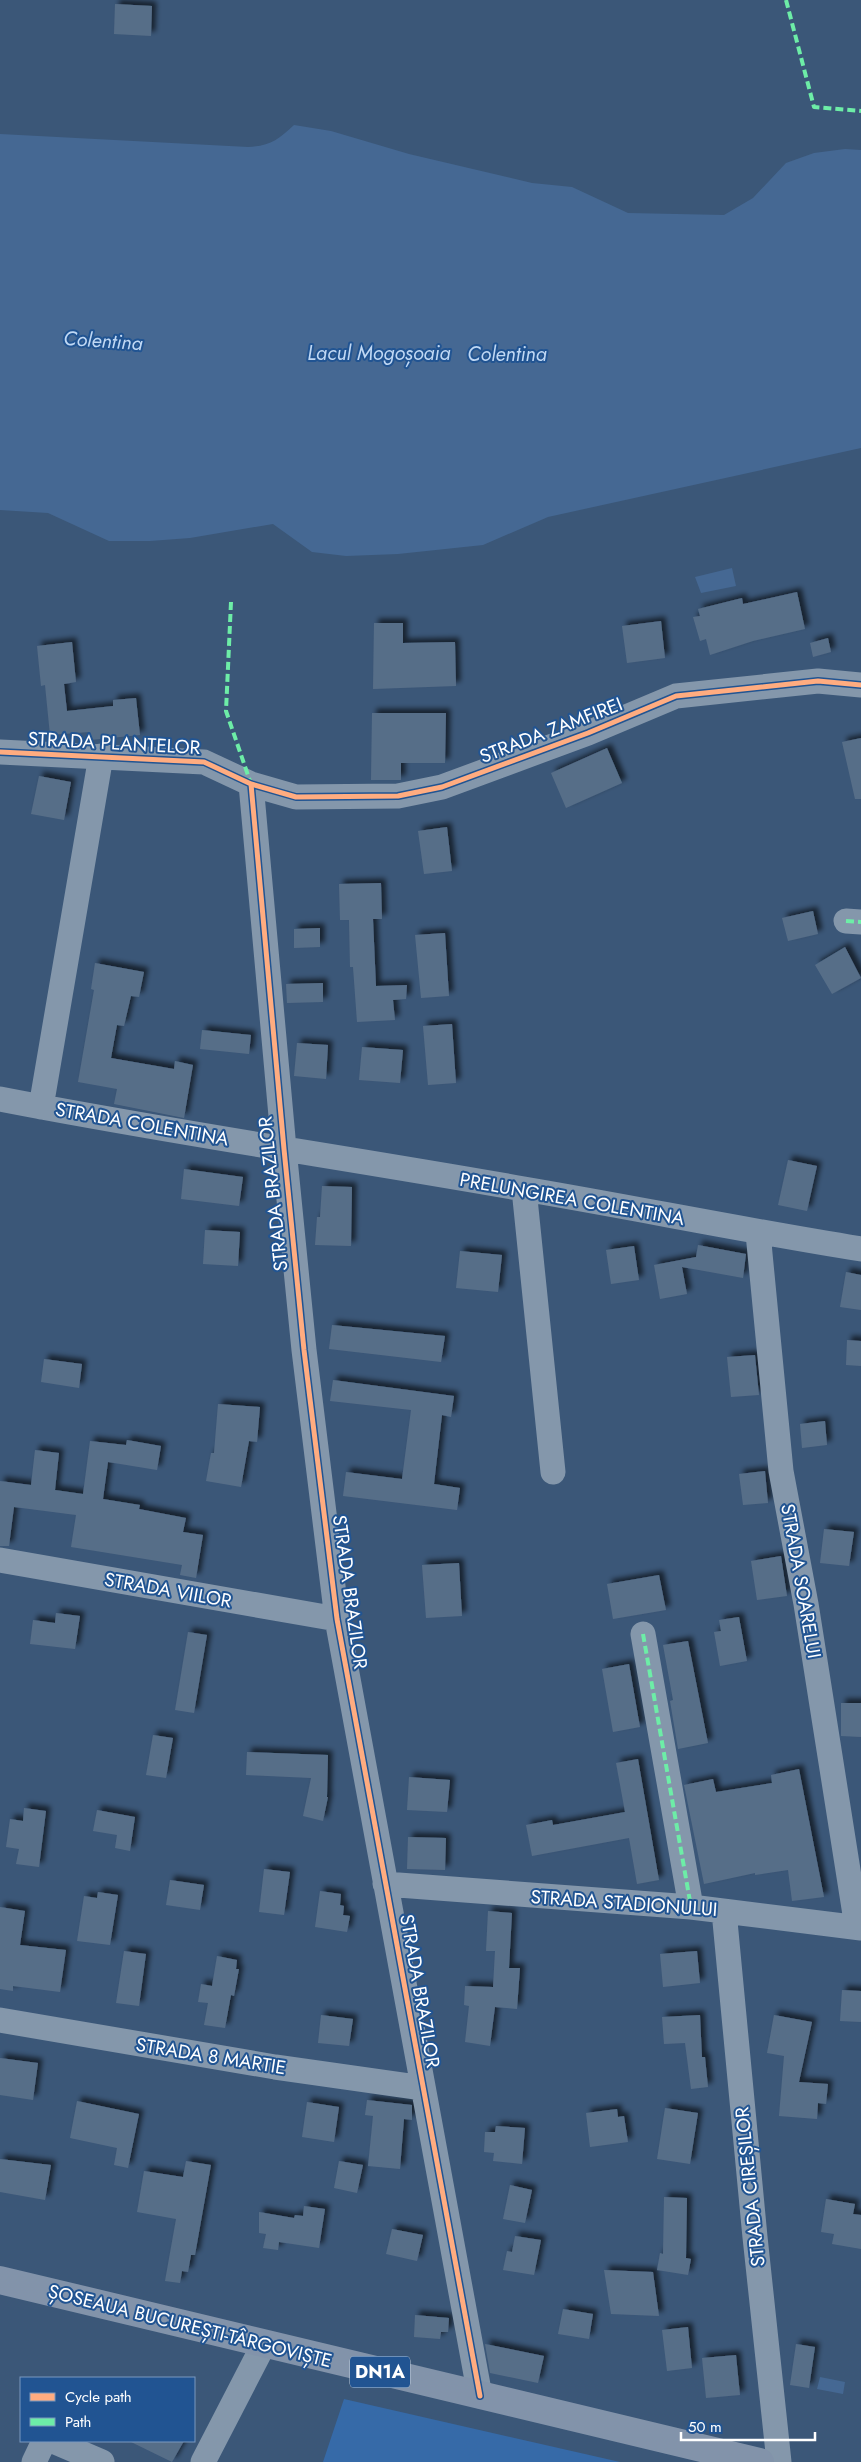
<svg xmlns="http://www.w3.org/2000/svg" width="861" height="2462" font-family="Jost,sans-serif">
<defs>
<filter id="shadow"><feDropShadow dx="4.5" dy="-4.5" stdDeviation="2.5" flood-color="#0009"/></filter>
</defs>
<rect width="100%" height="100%" fill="#3b5778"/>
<!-- green -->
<path fill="#366aa8" d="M344 2399 620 2462H323Z"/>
<!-- water -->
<path fill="#456893" d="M294 125 331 131 409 154 532 183 572 187 628 213 724 215 753 198 786 163 814 153 845 149 861 150V448L548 517 483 545 398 554 346 556 312 552 273 524 190 538 150 541H109L48 513 0 510V134L248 147C270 146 278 140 294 125Z
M732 568 736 586 701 593 695 577Z
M820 2377 845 2382 843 2394 817 2389Z"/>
<!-- building -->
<path fill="#576e88" filter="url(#shadow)" d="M115 4 152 6 151 36 114 34Z
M797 592 805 629 753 641 710 655 706 639 700 641 693 617 700 616 698 609 742 598 743 604Z
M661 621 665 658 627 663 622 626Z
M374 623H403V643L455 642 456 686 373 689Z
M828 638 831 652 813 657 810 643Z
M72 642 76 682 64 684 67 711 113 706V700L136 698 140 735 90 740 89 732 50 735 45 685 41 686 37 646Z
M372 713H446L445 763H401V780H371Z
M861 738V799H855L842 742Z
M607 748 622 783 566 808 551 773Z
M39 776 71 782 64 820 31 814Z
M447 827 452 871 424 874 418 831Z
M381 883 382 919H373L376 986 407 985 406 999 393 1000 395 1020 357 1022 353 967H350L349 920H340L339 884Z
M813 911 818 934 788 941 782 918Z
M320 928V947L294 948V929Z
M445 933 449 996 421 998 415 935Z
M845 947 861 978 832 994 815 965Z
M95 963 144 972 139 997 131 996 124 1026 117 1025 111 1058 174 1069 175 1061 193 1065 184 1118 114 1104 117 1089 78 1082 94 990 91 989Z
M323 983V1002L287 1003 286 984Z
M452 1024 456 1083 428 1085 423 1026Z
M202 1030 251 1035 249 1054 200 1049Z
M297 1043 328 1045 326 1079 294 1076Z
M362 1047 403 1050 400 1083 359 1080Z
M788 1160 817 1166 807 1211 778 1205Z
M184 1169 243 1177 239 1206 181 1199Z
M322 1186 352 1187 351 1246 315 1245 317 1217H320Z
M205 1230 240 1232 238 1266 203 1264Z
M698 1245 746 1254 743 1278 682 1267 687 1294 660 1299 654 1265 696 1257Z
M634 1246 639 1280 611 1284 606 1250Z
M460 1251 502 1255 498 1292 456 1288Z
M846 1272 861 1275V1310L840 1307Z
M332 1325 445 1336 441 1362 329 1349Z
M847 1340 861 1341V1366L846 1365Z
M755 1355 759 1395 731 1397 727 1357Z
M44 1359 82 1364 79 1388 41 1382Z
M333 1380 454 1396 451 1417 442 1415 434 1484 460 1488 457 1510 343 1496 346 1472 402 1479 411 1410 330 1401Z
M218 1404 260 1407 257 1442 249 1441 241 1487 206 1481 211 1453H214Z
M825 1421 827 1445 802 1448 800 1424Z
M127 1440 161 1446 157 1470 108 1462 103 1499 140 1505 139 1509 186 1518 183 1532 203 1535 196 1578 180 1575 182 1565 71 1547 76 1515 14 1507 9 1546H0V1481L31 1485 35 1450 59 1453 55 1490 83 1494 90 1441 126 1445Z
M765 1471 768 1503 743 1505 739 1474Z
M824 1529 854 1532 849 1566 820 1563Z
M781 1556 787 1596 757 1600 751 1561Z
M459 1563 462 1616 426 1618 422 1565Z
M659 1575 666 1610 613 1619 607 1584Z
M56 1613 80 1616 75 1649 30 1644 33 1620 55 1623Z
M739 1617 747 1661 720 1666 714 1632 721 1631 719 1620Z
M188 1632 207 1635 194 1713 175 1710Z
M688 1641 708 1743 678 1749 670 1701 673 1700 663 1645Z
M629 1664 640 1727 613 1732 602 1669Z
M841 1703H861V1737L841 1736Z
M153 1735 173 1738 166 1778 146 1775Z
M247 1752 328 1755 327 1797H328L323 1821 303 1816 311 1778 246 1775Z
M638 1759 659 1880 637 1884 629 1838 532 1856 526 1825 552 1820 553 1825 625 1812 616 1763Z
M799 1769 824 1897 792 1901 788 1870 755 1875V1873L704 1884 684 1785 713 1779 716 1792 772 1783 771 1775Z
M409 1777 450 1780 447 1812 407 1810Z
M24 1808 46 1811 39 1867 16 1864 19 1849 6 1847 10 1819 23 1821Z
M97 1810 135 1817 130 1851 115 1848 117 1835 93 1831Z
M408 1837 446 1838 445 1870 407 1869Z
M264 1869 290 1872 284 1915 259 1912Z
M170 1880 204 1885 200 1910 166 1905Z
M320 1891 341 1894 340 1905 344 1906 343 1915 350 1916 347 1932 315 1927Z
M98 1892 118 1895 110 1945 77 1941 84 1896 97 1898Z
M0 1907 25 1911 20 1945 66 1950 60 1992 13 1986V1991L0 1989Z
M488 1911 512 1913 509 1968H520L517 2009 495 2007 490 2046 465 2042 469 2006 464 2005 465 1986 493 1987 495 1951H486Z
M124 1951 146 1954 139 2006 116 2003Z
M697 1951 700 1983 663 1987 660 1954Z
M217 1956 237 1960 236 1969H239L234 1996 231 1995 225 2028 204 2025 208 2003 198 2002 201 1984 212 1986Z
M842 1990 861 1991V2022L840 2021Z
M321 2015 353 2019 349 2046 318 2043Z
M700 2015 702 2057H705L708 2087 691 2089 685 2043 664 2044 662 2017Z
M774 2015 812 2022 799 2082 828 2084 826 2104 818 2103 817 2119 779 2116 784 2056 767 2053Z
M0 2058 38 2063 33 2100 0 2095Z
M367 2100 412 2105V2120L404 2119 400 2169 368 2166 373 2116 365 2115Z
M77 2101 139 2114 128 2168 114 2165 117 2148 70 2138Z
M307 2102 339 2107 334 2142 302 2137Z
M665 2108 698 2113 690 2164 657 2159Z
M617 2109 618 2117 624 2116 628 2142 590 2147 586 2113Z
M496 2126 525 2128 522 2164 493 2161 494 2153 484 2152 485 2132H495Z
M0 2159 51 2165 45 2200 0 2192Z
M186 2161 211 2165 195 2255H191L188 2272 182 2271 180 2283 165 2281 176 2219 137 2212 144 2171 183 2177Z
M339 2161 363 2165 357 2193 334 2188Z
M510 2185 532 2190 525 2223 503 2219Z
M664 2197 687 2198 686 2258 691 2259 688 2275 657 2270 660 2253 663 2254Z
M826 2199 855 2204 853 2214 861 2215V2249L832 2244 834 2234 821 2232Z
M304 2206 325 2209 319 2248 279 2242 278 2250 263 2248 266 2234 259 2233V2212L294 2218 295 2215 303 2216Z
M392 2229 423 2235 417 2261 386 2254Z
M515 2236 541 2240 534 2275 503 2270 507 2251 512 2252Z
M604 2270 653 2272 659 2316 611 2314Z
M563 2309 593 2314 589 2339 558 2334Z
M415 2315 449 2318 448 2332H441L440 2339 414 2337Z
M688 2327 692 2368 667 2371 662 2330Z
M485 2344 544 2356 538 2383 490 2373Z
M796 2344 815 2347 809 2388 790 2385Z
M736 2355 740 2395 706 2398 702 2358Z
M129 2441H184L172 2462Z"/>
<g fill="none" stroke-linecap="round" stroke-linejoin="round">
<!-- minor -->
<path stroke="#8497ab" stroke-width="25" d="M0 752 204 762 251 784 296 797 398 796 442 787 588 733 676 696 818 681 861 685
M251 784 284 1149 304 1350 337 1619 480 2396
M846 921 861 922
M0 1099C174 1133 349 1158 524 1189 636 1208 748 1231 861 1249
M41 1107 101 756
M524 1189 553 1472
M758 1233 781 1471 806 1604 857 1927
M0 1560 337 1619
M643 1634 691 1907
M385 1884 691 1907 861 1928
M724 1911 755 2237 779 2462
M0 2020 275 2067 423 2088
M53 2441 102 2462
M34 2462 44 2441
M203 2462 264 2344"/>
<!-- major -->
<path stroke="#8293aa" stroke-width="28" d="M0 2280 760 2462"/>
<!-- quiet -->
<path stroke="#6deda7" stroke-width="4" stroke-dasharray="8 4" stroke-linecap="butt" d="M786 0 814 107 861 111
M231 602 226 711 251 784
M846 921 861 922
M643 1634 691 1907"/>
<defs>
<path id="cycleway" d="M0 752 204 762 251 784 296 797 398 796 442 787 588 733 676 696 818 681 861 685
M251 784 284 1149 304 1350 337 1619 480 2396"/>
</defs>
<!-- cycleway casing -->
<use href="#cycleway" stroke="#215492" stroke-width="8"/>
<!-- cycleway -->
<use href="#cycleway" stroke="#ffac80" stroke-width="5"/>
</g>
<g text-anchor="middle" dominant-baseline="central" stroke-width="4" stroke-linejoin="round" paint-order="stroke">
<!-- shield labels -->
<rect fill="#215492" stroke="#bcccde" stroke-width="1" x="350" y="2356.5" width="60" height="31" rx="4"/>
<g font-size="18" font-weight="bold" fill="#fff">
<text x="380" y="2372">DN1A</text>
</g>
<!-- street labels -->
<g font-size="19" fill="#fff" stroke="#215492">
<text transform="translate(551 730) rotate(-21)">STRADA ZAMFIREI</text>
<text transform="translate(114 743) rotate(3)">STRADA PLANTELOR</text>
<text transform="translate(142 1124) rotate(10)">STRADA COLENTINA</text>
<text transform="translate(273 1194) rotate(-96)">STRADA BRAZILOR</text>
<text transform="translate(572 1199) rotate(10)">PRELUNGIREA COLENTINA</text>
<text transform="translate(801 1581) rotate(80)">STRADA SOARELUI</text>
<text transform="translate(168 1590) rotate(10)">STRADA VIILOR</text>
<text transform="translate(350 1592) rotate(82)">STRADA BRAZILOR</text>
<text transform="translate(624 1903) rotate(4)">STRADA STADIONULUI</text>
<text transform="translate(420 1991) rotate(80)">STRADA BRAZILOR</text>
<text transform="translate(211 2056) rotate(9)">STRADA 8 MARTIE</text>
<text transform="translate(750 2187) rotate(-96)">STRADA CIREȘILOR</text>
<text transform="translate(190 2326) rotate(14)">ȘOSEAUA BUCUREȘTI-TÂRGOVIȘTE</text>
</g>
<!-- water labels -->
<g font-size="20" font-style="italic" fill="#c0d8f4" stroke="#215492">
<text transform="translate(103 341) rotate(4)">Colentina</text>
<text x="379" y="353">Lacul Mogoșoaia</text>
<text x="507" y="354">Colentina</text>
</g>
</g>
<!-- legend -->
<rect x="20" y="2377" width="175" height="65" fill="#215492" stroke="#7a98be"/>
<rect x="30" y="2393" width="25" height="8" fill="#ffac80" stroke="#7a98be"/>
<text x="65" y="2402" font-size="15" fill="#ffffff">Cycle path</text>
<rect x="30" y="2418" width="25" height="8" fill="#6deda7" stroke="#7a98be"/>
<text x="65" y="2427" font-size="15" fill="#ffffff">Path</text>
<!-- scale -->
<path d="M681 2432v8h134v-8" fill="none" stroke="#ffffff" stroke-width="2.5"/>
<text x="688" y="2432" font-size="15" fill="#ffffff" stroke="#215492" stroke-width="4" paint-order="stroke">50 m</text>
</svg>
